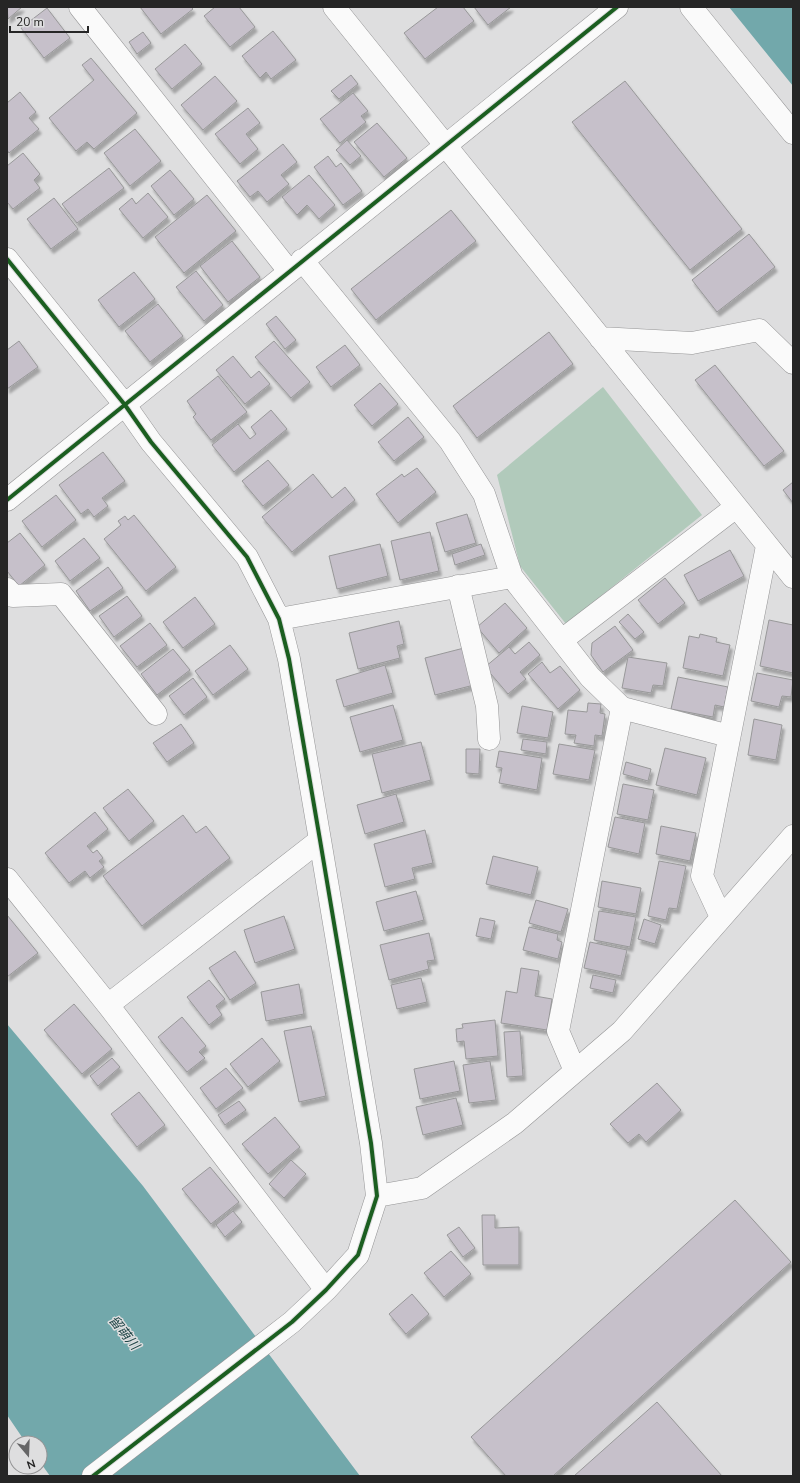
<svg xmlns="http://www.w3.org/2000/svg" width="800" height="1483" font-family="'Nunito Sans','Noto Sans JP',sans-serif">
<defs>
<filter id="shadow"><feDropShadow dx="2.5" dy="4.5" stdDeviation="1" flood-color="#0004"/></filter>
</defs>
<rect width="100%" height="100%" fill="#dededf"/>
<!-- green -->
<path fill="#b1cabb" d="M603 387 702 515 566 624 520 566 497 475Z"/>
<!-- water -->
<path fill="#72a8ab" d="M729 7H793V86Z
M7 1024 143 1186 360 1476H50L40 1462V1443H26L7 1415Z"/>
<!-- building -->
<path fill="#c6c0ca" stroke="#989899" filter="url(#shadow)" d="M7 7H22L8 19Z
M140 7H191L193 9 161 34Z
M215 7H239L255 27 230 47 204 16Z
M438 7H463L474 21 425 59 404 33Z
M474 7H511L488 25Z
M47 8 70 38 44 58 21 28Z
M273 31 296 60 271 79 266 72 260 78 242 56Z
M143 32 151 43 137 54 129 42Z
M185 44 202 64 172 89 155 69Z
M91 58 137 113 94 149 87 142 76 151 49 118 94 80 82 65Z
M351 75 358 84 339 99 331 91Z
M215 76 237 101 203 130 181 105Z
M625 81 742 229 690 270 572 122Z
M20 92 36 112 29 118 39 129 9 153 7 150V103Z
M353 93 368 111 361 116 366 122 340 143 320 119Z
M248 108 260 123 246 134 258 149 240 164 215 134Z
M377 123 407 158 384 177 354 142Z
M135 129 161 161 130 186 104 153Z
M347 140 361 156 350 165 336 150Z
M283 144 297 162 281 175 289 184 267 202 258 191 250 197 237 181Z
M23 153 40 174 34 180 40 188 13 209 7 202V166Z
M328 156 336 167 341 163 362 191 343 205 314 167Z
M109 168 124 188 77 223 62 204Z
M170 170 194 199 174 215 151 186Z
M309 175 335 205 319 219 307 205 297 215 282 197Z
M148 193 168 217 143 238 119 209 132 198 136 204Z
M207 195 236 231 184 273 155 237Z
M54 198 78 229 51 249 27 219Z
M451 210 476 241 376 320 351 289Z
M749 234 775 267 717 312 692 280Z
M232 241 260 277 228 302 200 266Z
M196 271 223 305 204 321 176 287Z
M134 272 155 299 119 327 98 300Z
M158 304 183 336 150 362 125 331Z
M276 316 296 340 285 349 266 324Z
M549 332 573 364 477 438 453 406Z
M19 341 38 367 7 389V350Z
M274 341 310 382 291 398 255 357Z
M345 345 360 365 331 387 316 367Z
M233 356 251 378 259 371 270 384 245 404 216 370Z
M715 365 784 451 764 466 695 380Z
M218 376 247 412 211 440 193 417 196 414 187 401Z
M380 383 398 404 372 426 354 405Z
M271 410 287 429 234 472 212 445 238 424 250 439 256 434 251 427Z
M408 417 424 437 394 461 378 442Z
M103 452 125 481 102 498 108 506 94 517 88 509 81 514 59 485Z
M268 460 289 485 263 506 242 481Z
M417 468 436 492 398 523 376 494 402 474 404 477Z
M313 474 332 498 345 487 355 500 292 552 262 517Z
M793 482V503L783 490Z
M56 495 76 520 42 547 22 521Z
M467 514 476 543 445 552 436 523Z
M134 515 176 567 146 591 104 539 121 525 118 521 125 516 128 520Z
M430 532 439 571 400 580 391 541Z
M20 533 45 565 19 586 7 571V543Z
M84 538 100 558 70 581 55 561Z
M380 544 388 576 337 589 329 556Z
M481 544 485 555 455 565 452 554Z
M730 550 744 576 698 601 684 575Z
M108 567 123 588 90 611 76 591Z
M665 578 685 603 658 624 638 600Z
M127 596 142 616 114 637 99 616Z
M195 597 215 624 183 648 163 622Z
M505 603 527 628 499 653 477 627Z
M628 614 644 632 635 639 619 622Z
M769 620 793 625V673L760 666Z
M399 621 404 644 397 646 400 658 358 669 349 633Z
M150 623 167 645 137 667 120 646Z
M615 626 633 650 603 672 591 655 592 643Z
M700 634 717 638 716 642 730 645 723 676 683 668 689 636 699 638Z
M529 642 540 655 520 672 526 679 508 694 485 667 509 647 515 654Z
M230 645 248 669 213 695 195 671Z
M464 648 474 685 435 695 425 658Z
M173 649 190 670 157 695 141 674Z
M628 657 667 663 663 686 653 685 651 693 622 688Z
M542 662 550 673 560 666 580 690 558 709 528 674Z
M385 665 393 693 344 707 336 680Z
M757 673 793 680 791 697 782 696 779 707 751 701Z
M678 677 728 687 724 707 715 705 713 717 671 709Z
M193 678 207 697 184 715 169 696Z
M588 703 601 704 600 713 605 714 602 736 595 735 594 746 574 743 576 735 565 734 568 710 587 712Z
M393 705 403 740 360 752 350 717Z
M522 706 553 712 548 738 517 733Z
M754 719 782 725 776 760 748 755Z
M181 724 194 743 167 762 153 743Z
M523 739 547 742 546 754 521 750Z
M421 742 431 780 382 793 372 754Z
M559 744 595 750 589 780 553 774Z
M665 748 706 758 697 795 656 785Z
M466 749H480L479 774 466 773Z
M499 751 542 758 537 790 499 783 502 768 496 767Z
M626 762 651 769 648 781 623 774Z
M623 784 654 790 648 820 617 814Z
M128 789 154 821 129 841 103 808Z
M396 794 404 822 365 834 357 805Z
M95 812 108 829 87 846 93 853 97 850 103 858 99 861 104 867 90 878 85 871 69 883 45 853Z
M183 815 196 833 206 826 230 858 142 926 103 876Z
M615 817 645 823 639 854 608 847Z
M661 826 696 833 690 861 656 854Z
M425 830 433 863 412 868 415 879 385 887 374 844Z
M493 856 538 867 531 895 486 884Z
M659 861 686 866 677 909 669 908 666 920 648 916Z
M602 881 641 888 636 914 598 907Z
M416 891 424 920 384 931 376 902Z
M536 900 568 909 561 932 529 923Z
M599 911 636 917 630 947 594 940Z
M7 915 38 953 7 977Z
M284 916 295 949 255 963 244 930Z
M480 918 495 921 491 939 476 936Z
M644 919 661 925 655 944 638 939Z
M529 927 558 934 557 940 562 942 558 959 523 950Z
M429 933 435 960 427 961 429 969 389 980 380 945Z
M590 942 627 950 621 976 584 968Z
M235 951 256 983 230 1000 209 968Z
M521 968 539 971 535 996 552 999 547 1030 501 1023 506 991 517 993Z
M593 975 616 980 613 993 590 988Z
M421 978 427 1002 397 1009 391 985Z
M209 980 225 999 216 1006 222 1015 209 1025 187 997Z
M299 984 304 1014 266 1021 261 992Z
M74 1004 112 1049 82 1074 44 1030Z
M182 1017 206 1046 199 1052 205 1058 187 1072 158 1037Z
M495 1020 498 1056 466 1059 464 1041 457 1042 456 1029 463 1028 462 1024Z
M311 1026 326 1096 299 1102 284 1031Z
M520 1031 523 1076 507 1077 504 1032Z
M262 1038 280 1061 248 1087 230 1064Z
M112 1058 120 1067 98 1086 90 1076Z
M454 1061 460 1091 420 1099 414 1069Z
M490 1061 496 1100 469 1103 463 1065Z
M226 1068 243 1088 216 1109 200 1088Z
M657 1083 681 1110 646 1142 639 1134 628 1143 610 1124Z
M139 1092 165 1125 137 1147 111 1114Z
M456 1098 463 1125 423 1135 416 1107Z
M239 1101 246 1110 225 1125 218 1115Z
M275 1117 300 1147 268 1174 242 1144Z
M291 1160 306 1174 284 1198 269 1184Z
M210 1167 239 1202 211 1224 182 1189Z
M735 1200 791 1262 553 1476H506L471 1437Z
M233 1211 242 1222 225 1237 216 1225Z
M482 1215H495V1228L519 1227V1265H483Z
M459 1227 475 1248 463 1257 447 1235Z
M451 1251 471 1274 444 1297 424 1273Z
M412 1294 429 1314 406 1334 389 1314Z
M657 1402 722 1476H574Z"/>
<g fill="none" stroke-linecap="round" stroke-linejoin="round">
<defs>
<path id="minor" d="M80 7 289 271
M334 7 793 577
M691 7 793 133
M7 259 125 405 151 442 247 557 279 619 289 659 320 840 371 1143 377 1196 358 1255 326 1290 292 1322 93 1476
M302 260 450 441 484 494 512 577 590 677 622 708 729 736
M600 338 692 343 759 330 793 363
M7 500 617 7
M458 586 487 706 489 739
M7 589 13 596 61 594 156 714
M279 619 512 577
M562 640 736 507
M7 879 108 1005 326 1290
M721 917 702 876 767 546
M108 1005 320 840
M575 1071 558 1031 622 708
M377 1196 422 1188 515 1123 622 1031 793 836"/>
</defs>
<!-- minor casing -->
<use href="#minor" stroke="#959596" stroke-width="23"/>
<!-- minor -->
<use href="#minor" stroke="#fafafa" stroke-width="22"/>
<defs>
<path id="cycleway" d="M7 259 125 405 151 442 247 557 279 619 289 659 320 840 371 1143 377 1196 358 1255 326 1290 292 1322 93 1476
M7 500 617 7"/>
</defs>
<!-- cycleway casing -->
<use href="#cycleway" stroke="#dededf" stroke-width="6"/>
<!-- cycleway -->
<use href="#cycleway" stroke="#1b5e20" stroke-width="4"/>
</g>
<g text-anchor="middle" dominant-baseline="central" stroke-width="3" stroke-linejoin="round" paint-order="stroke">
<!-- water labels -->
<g font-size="13" font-style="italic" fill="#204648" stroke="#dededf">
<text transform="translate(124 1333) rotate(51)">留萌川</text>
</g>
</g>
<!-- border -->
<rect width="800" height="1483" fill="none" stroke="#262626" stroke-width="16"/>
<!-- north arrow -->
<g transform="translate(28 1455) rotate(161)"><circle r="19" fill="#dededf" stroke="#949495"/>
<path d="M0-3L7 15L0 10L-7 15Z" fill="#666667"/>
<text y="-6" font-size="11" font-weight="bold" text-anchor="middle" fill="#262626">N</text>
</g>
<!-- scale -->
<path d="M10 26v6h78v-6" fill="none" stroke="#262626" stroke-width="2"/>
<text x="16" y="26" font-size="12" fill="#262626" stroke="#dededf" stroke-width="3" paint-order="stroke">20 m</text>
</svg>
